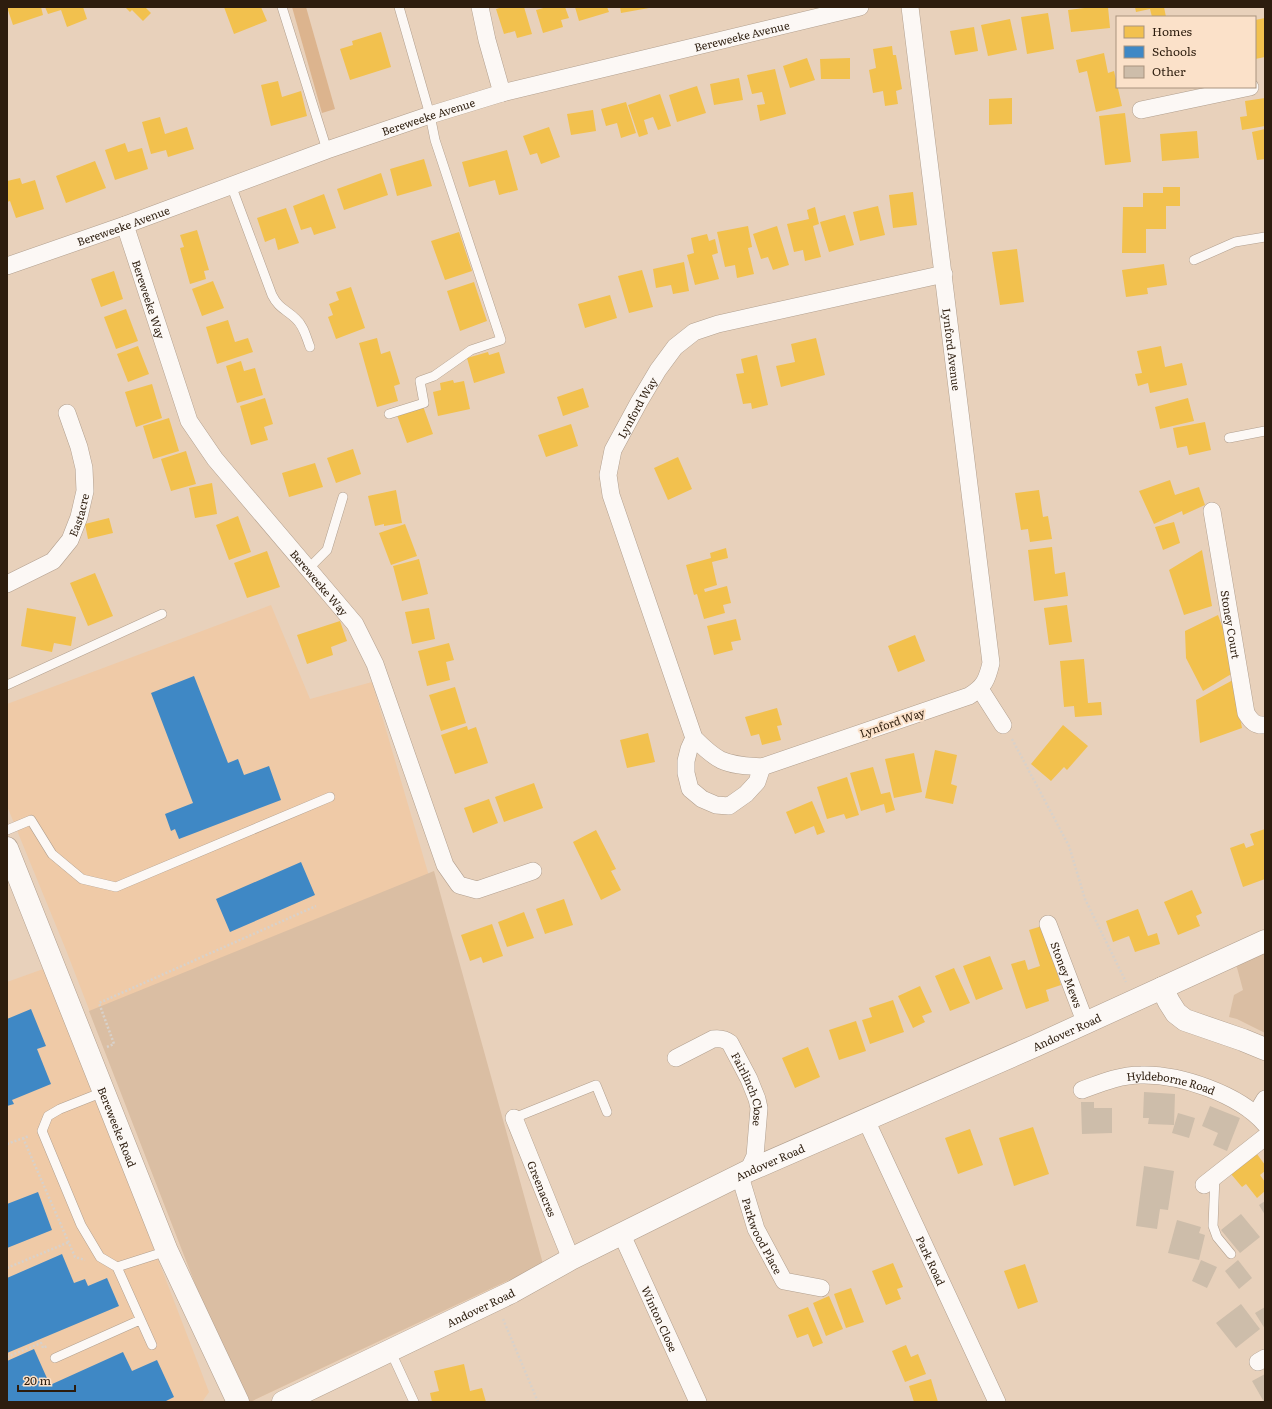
<svg xmlns="http://www.w3.org/2000/svg" width="1272" height="1409" font-family="Literata,serif">
<rect width="100%" height="100%" fill="#e8d1bb"/>
<!-- built -->
<path fill="#efcaa7" d="M271 605 310 699 372 682 543 1264 250 1402H241L66 950 7 806V704Z
M46 968 209 1392 202 1402H7V982Z"/>
<!-- green -->
<path fill="#dabea3" d="M434 871 543 1264 250 1402H241L89 1011Z
M1265 950V1033L1237 1019 1229 1017 1234 995 1243 990 1236 964Z"/>
<!-- forest -->
<path fill="#dcb48e" d="M292 7H306L335 109 322 113Z"/>
<!-- homes -->
<path fill="#f2c14e" d="M7 7H41L43 15 13 25Z
M45 7H83L87 19 67 27 61 10 48 14Z
M125 7H145L151 13 143 21 132 10 130 12Z
M224 7H261L267 21 234 34Z
M503 7H524L532 34 517 38 515 31 504 34 496 9Z
M547 7H565L569 18 561 20 563 27 543 33 536 10Z
M575 7H607L609 12 579 21Z
M620 7H649V8L621 13Z
M1093 7H1108L1110 28 1071 32 1068 10Z
M1135 7H1164L1166 17H1152L1150 9 1136 12Z
M1048 13 1054 49 1027 54 1021 17Z
M1265 18V57L1255 59V20Z
M1010 19 1017 50 988 56 981 25Z
M974 27 978 51 955 55 950 31Z
M381 32 391 67 350 80 340 49 353 45 352 41Z
M892 46 893 55H896L902 89 896 91 898 104 885 106 883 91 873 93 869 70 876 68 873 49Z
M1104 53 1108 73 1114 71 1122 106 1096 112 1087 71 1079 73 1076 60Z
M807 58 815 80 790 88 783 66Z
M850 58V79H821L820 59Z
M775 69 786 114 760 121 757 105 765 104 762 92 752 94 747 75Z
M739 78 743 100 714 105 710 84Z
M278 81 282 97 301 91 307 116 271 126 261 85Z
M697 86 706 113 677 122 669 95Z
M660 94 671 126 658 130 653 117 644 120 648 134 639 137 628 105Z
M1012 98V124L989 125V99Z
M1265 98V126L1242 130 1240 117 1247 116 1245 101Z
M626 102 636 133 621 138 617 123 606 126 601 109Z
M593 110 596 131 571 135 567 114Z
M1125 113 1131 162 1105 165 1099 116Z
M160 117 165 134 187 127 194 149 168 157 166 150 151 154 142 122Z
M549 127 560 157 541 164 537 153 530 155 523 136Z
M1265 129V159L1257 160 1252 132Z
M1197 131 1199 158 1162 161 1160 134Z
M125 143 128 152 142 148 148 169 115 180 105 150Z
M507 150 518 190 499 195 495 180 469 187 462 162Z
M424 159 432 186 397 196 390 169Z
M95 161 106 188 66 203 56 176Z
M381 173 388 195 344 210 337 189Z
M20 178 22 184 35 180 44 209 16 218 10 201 7 202V181Z
M1163 187H1180V206H1166V229H1146V253H1122L1123 207H1143V193H1163Z
M913 192 917 225 893 228 889 195Z
M324 194 336 228 314 235 311 227 301 230 293 206Z
M878 206 885 235 860 241 853 212Z
M815 207 819 224 813 226 821 257 805 261 803 250 794 252 787 224 809 219 807 210Z
M286 208 299 243 278 250 275 238 265 242 257 218Z
M845 215 854 245 829 252 820 222Z
M748 226 752 247 748 248 754 274 737 278 735 265 725 267 717 232Z
M777 226 789 265 773 270 768 257 761 259 753 234Z
M197 230 209 270 204 271 206 279 190 284 180 248 184 247 180 235Z
M459 232 472 271 445 280 431 241Z
M707 234 709 241 715 239 718 253 712 255 719 279 695 285 687 255 694 253 691 238Z
M1017 249 1024 302 1000 305 992 252Z
M684 262 689 291 673 294 671 285 656 288 653 269Z
M1164 264 1167 285 1147 288 1148 294 1126 297 1122 270Z
M642 270 653 307 629 313 618 276Z
M114 271 123 299 101 307 91 279Z
M213 281 224 308 202 316 192 289Z
M474 282 487 321 460 331 447 291Z
M351 287 365 328 336 339 328 317 333 315 329 304 339 300 336 292Z
M610 295 617 318 585 328 578 304Z
M126 309 138 341 116 349 104 317Z
M228 320 235 342 248 338 253 352 217 364 206 327Z
M377 338 381 354 390 351 400 384 394 386 398 401 377 407 359 343Z
M816 338 825 375 781 387 776 366 795 362 791 344Z
M138 346 149 374 128 382 117 354Z
M1161 346 1165 367 1182 363 1187 385 1150 393 1148 383 1138 386 1135 374 1142 373 1137 351Z
M488 352 489 355 499 352 505 373 474 383 467 358Z
M757 355 768 405 752 409 751 403 743 404 736 374 744 373 741 359Z
M241 361 244 371 255 368 263 395 237 403 226 366Z
M453 380 454 383 464 381 470 409 438 416 433 392 441 390 440 383Z
M152 384 162 418 136 427 125 392Z
M583 388 589 407 563 416 557 397Z
M265 398 273 424 264 427 268 440 251 445 240 406Z
M1188 398 1194 421 1160 429 1155 407Z
M423 406 433 434 407 443 397 415Z
M169 418 179 451 153 459 143 426Z
M1205 422 1211 450 1189 455 1187 446 1177 448 1173 428Z
M571 424 578 446 546 457 538 435Z
M353 449 361 474 336 483 327 458Z
M186 451 196 484 171 491 161 459Z
M678 457 692 489 668 500 654 468Z
M315 463 323 487 289 497 282 473Z
M1170 480 1175 495 1199 487 1205 505 1183 515 1182 511 1154 524 1139 491Z
M212 483 217 514 195 518 189 488Z
M396 490 402 523 384 526V524L375 526 368 496Z
M1039 490 1043 517 1048 516 1052 539 1030 542 1028 529 1021 530 1015 493Z
M238 516 251 552 229 560 216 525Z
M109 518 113 533 88 539 85 524Z
M1174 522 1180 543 1163 550 1155 527Z
M405 524 417 556 391 565 379 533Z
M1052 547 1055 574 1065 572 1068 596 1034 601 1028 550Z
M726 548 728 558 712 562 717 585 704 589 705 592 727 586 731 603 723 605 725 613 704 619 697 594 694 595 686 565 711 558 710 553Z
M1202 550 1212 606 1184 615 1169 570Z
M267 551 280 587 247 598 234 563Z
M419 559 428 594 402 601 393 566Z
M95 573 113 616 88 626 70 583Z
M1067 605 1072 642 1049 645 1044 608Z
M27 608 76 617 71 646 54 643 52 652 21 646Z
M429 608 435 639 412 644 405 612Z
M1218 615 1230 648 1233 673 1203 691 1186 658 1185 631Z
M736 619 741 640 731 642 733 650 714 655 707 626Z
M340 621 347 641 331 647 333 655 307 664 297 635Z
M915 635 925 661 898 672 888 646Z
M449 643 454 660 446 662 450 680 427 686 418 651Z
M1084 659 1088 703 1101 702 1102 715 1075 717 1074 706 1064 707 1060 661Z
M1233 680 1242 728 1200 743 1196 700Z
M455 687 466 723 441 731 429 695Z
M777 708 782 725 777 726 781 740 762 745 759 734 751 736 745 717Z
M1063 725 1088 746 1067 770 1064 767 1051 781 1031 764Z
M467 726 468 730 476 727 488 763 455 774 441 735Z
M648 733 655 762 627 768 620 740Z
M935 750 957 755 951 784 957 786 953 804 925 798Z
M914 753 922 792 894 798 885 759Z
M873 767 881 794 890 792 895 810 886 813 884 804 861 811 850 773Z
M847 777 859 815 846 819 844 814 827 819 817 787Z
M534 783 543 808 504 822 495 797Z
M489 799 498 823 473 833 464 808Z
M812 801 825 832 817 835 814 826 795 834 786 812Z
M1265 829V863H1264L1265 867V879L1243 887 1230 848 1244 843 1246 848 1254 845 1250 834Z
M596 830 616 869 611 871 621 890 601 900 573 842Z
M1192 890 1202 913 1196 916 1200 926 1178 935 1164 902Z
M564 899 573 925 545 934 536 909Z
M1138 909 1148 936 1157 933 1160 944 1135 952 1129 936 1113 942 1106 921Z
M524 912 534 938 507 947 498 922Z
M492 924 503 956 483 963 481 957 470 961 461 935Z
M1042 926 1061 985 1046 990 1049 1001 1026 1009 1011 964 1025 960 1028 970 1040 966 1029 930Z
M990 956 1003 989 976 1000 963 966Z
M954 968 970 1003 950 1011 935 976Z
M920 986 932 1012 922 1016 925 1022 913 1028 898 996Z
M893 1000 904 1032 870 1044 862 1020 872 1017 869 1008Z
M856 1021 866 1051 839 1060 829 1030Z
M808 1047 820 1077 795 1088 782 1058Z
M1033 1127 1049 1174 1014 1186 999 1138Z
M970 1129 983 1165 958 1174 945 1138Z
M1257 1154 1265 1165V1171L1260 1175 1265 1182V1191L1257 1198 1246 1184 1242 1187 1231 1174Z
M893 1263 903 1287 897 1289 901 1299 886 1305 872 1271Z
M1025 1264 1038 1302 1018 1309 1004 1271Z
M851 1288 864 1322 846 1328 834 1294Z
M829 1296 843 1329 826 1336 813 1303Z
M808 1307 823 1343 813 1347 808 1334 797 1338 788 1315Z
M906 1345 911 1357 918 1354 926 1374 905 1382 892 1351Z
M464 1364 470 1391 482 1388 486 1402H432L430 1393 439 1391 434 1371Z
M931 1379 938 1402H914L909 1386Z"/>
<!-- schools -->
<path fill="#3f88c5" d="M194 676 228 763 238 759 244 775 269 766 281 800 179 839 175 829 171 831 165 814 193 803 151 693Z
M301 862 315 895 230 932 216 899Z
M31 1009 46 1046 37 1049 51 1084 12 1100 14 1104 7 1106V1019Z
M38 1192 52 1230 7 1248V1204Z
M62 1254 74 1283 85 1279 88 1286 107 1278 119 1306 7 1353V1278Z
M34 1349 50 1385 123 1352 132 1371 157 1360 174 1397 164 1402H7V1361Z"/>
<!-- building -->
<path fill="#cdbdaa" d="M1144 1092 1175 1094 1174 1125 1148 1124 1149 1118H1143Z
M1081 1102H1094V1108H1112V1133L1082 1134Z
M1210 1106 1240 1118 1227 1151 1213 1145 1218 1133 1202 1126Z
M1178 1113 1195 1118 1189 1138 1172 1133Z
M1144 1166 1174 1171 1168 1210 1160 1209 1157 1229 1136 1226Z
M1265 1201V1215L1259 1205Z
M1241 1214 1260 1237 1240 1253 1221 1230Z
M1177 1220 1201 1227 1199 1233 1205 1235 1199 1260 1168 1253Z
M1201 1260 1217 1267 1207 1288 1192 1281Z
M1238 1260 1252 1278 1239 1289 1225 1271Z
M1241 1304 1260 1329 1236 1348 1216 1323Z
M1265 1307V1329L1255 1313Z
M1265 1374V1402H1264L1252 1381Z"/>
<g fill="none" stroke-linecap="round" stroke-linejoin="round">
<defs>
<path id="service" d="M282 7 327 150
M231 185 272 295C279 309 286 309 296 319 304 326 306 337 310 347
M1194 260 1235 242 1265 237
M389 414 424 403 420 381 434 376 471 350 501 340 435 140 430 115 399 7
M1229 438 1265 431
M308 569 327 550 343 497
M7 685 162 614
M7 830 31 820 52 854 82 879 116 887 330 797
M103 1092 60 1109 48 1116 42 1131 81 1225 100 1257 117 1267 167 1251
M514 1118 596 1085 607 1112
M1215 1176 1213 1226 1217 1237 1231 1254
M117 1267 152 1345
M390 1350 414 1402
M55 1358 140 1320"/>
<g id="minor">
<path d="M480 7 487 40 502 93"/>
<path id="s1" d="M910 7 991 663C987 680 984 687 969 696L762 767C749 766 734 766 721 760 711 755 702 746 694 738L611 495 608 475 613 450 639 402 658 370 675 347 694 332 718 324 944 274"/>
<path d="M1141 110 1250 87"/>
<path id="s2" d="M125 225 189 421 215 459 355 624 375 664 445 865 459 885 477 890 533 871"/>
<path id="s3" d="M7 266 125 225 327 150 430 115 502 93 860 7"/>
<path id="s4" d="M1212 511 1246 713C1251 721 1255 726 1265 725"/>
<path id="s5" d="M7 584 53 561 70 540 79 517 85 491 84 468 79 447 67 413"/>
<path d="M980 689 1003 725"/>
<path d="M694 738 689 749 686 761V773L690 789 702 799 716 805 729 806 746 794 757 782 762 767"/>
<path id="s6" d="M1048 924 1086 1024"/>
<path id="s7" d="M676 1058 713 1039C721 1038 725 1039 730 1043L749 1079 757 1099 759 1108 755 1156 748 1171"/>
<path id="s8" d="M1082 1090C1101 1083 1120 1075 1141 1075 1180 1074 1239 1094 1265 1124"/>
<path d="M1256 1114 1265 1099"/>
<path id="s9" d="M514 1118 571 1259"/>
<path id="s10" d="M866 1120 997 1402"/>
<path id="s11" d="M740 1176 756 1229 784 1281 821 1288"/>
<path d="M1204 1185 1265 1137"/>
<path id="s12" d="M622 1235 698 1402"/>
<path d="M1258 1362 1265 1358"/>
</g>
<path id="tertiary" d="M1162 988 1169 1002 1176 1013 1185 1020 1243 1040 1265 1049"/>
<g id="secondary">
<path id="s13" d="M7 848 167 1251 238 1402"/>
<path id="s14" d="M283 1402 512 1292 571 1259 748 1171 1035 1046 1265 941"/>
</g>
</defs>
<!-- service casing -->
<use href="#service" stroke="#b19f8e" stroke-width="10"/>
<!-- minor casing -->
<use href="#minor" stroke="#b19f8e" stroke-width="18"/>
<!-- tertiary casing -->
<use href="#tertiary" stroke="#b19f8e" stroke-width="23"/>
<!-- secondary casing -->
<use href="#secondary" stroke="#b19f8e" stroke-width="23"/>
<!-- path -->
<path stroke="#d8d1ca" stroke-width="2.5" stroke-dasharray="2 2" stroke-linecap="butt" d="M1012 739 1069 846 1085 899 1126 982
M107 1047 114 1044 99 1003 316 906
M23 1138 75 1257 85 1260
M7 1144 29 1136
M7 1268 69 1242
M503 1319 538 1402
M7 1357 41 1343 43 1348 47 1346"/>
<!-- service -->
<use href="#service" stroke="#fcf8f5" stroke-width="9"/>
<!-- minor -->
<use href="#minor" stroke="#fcf8f5" stroke-width="17"/>
<!-- tertiary -->
<use href="#tertiary" stroke="#fcf8f5" stroke-width="22"/>
<!-- secondary -->
<use href="#secondary" stroke="#fcf8f5" stroke-width="22"/>
</g>
<g text-anchor="middle" dominant-baseline="central" stroke-width="4" stroke-linejoin="round" paint-order="stroke">
<!-- street labels -->
<g font-size="11" fill="#2d1d0e" stroke="#fbe1c9">
<text stroke="none"><textPath href="#s3" startOffset="771">Bereweeke Avenue</textPath></text>
<text stroke="none"><textPath href="#s3" startOffset="447">Bereweeke Avenue</textPath></text>
<text stroke="none"><textPath href="#s3" startOffset="123">Bereweeke Avenue</textPath></text>
<text stroke="none"><textPath href="#s2" startOffset="78">Bereweeke Way</textPath></text>
<text stroke="none"><textPath href="#s1" startOffset="345">Lynford Avenue</textPath></text>
<text stroke="none"><textPath href="#s1" startOffset="1349">Lynford Way</textPath></text>
<text stroke="none"><textPath href="#s5" startOffset="105">Eastacre</textPath></text>
<text stroke="none"><textPath href="#s2" startOffset="414">Bereweeke Way</textPath></text>
<text stroke="none"><textPath href="#s4" startOffset="115">Stoney Court</textPath></text>
<text transform="translate(892 722) rotate(-19)">Lynford Way</text>
<text stroke="none"><textPath href="#s6" startOffset="54">Stoney Mews</textPath></text>
<text stroke="none"><textPath href="#s14" startOffset="867">Andover Road</textPath></text>
<text stroke="none"><textPath href="#s8" startOffset="92">Hyldeborne Road</textPath></text>
<text stroke="none"><textPath href="#s7" startOffset="110">Fairlinch Close</textPath></text>
<text stroke="none"><textPath href="#s13" startOffset="300">Bereweeke Road</textPath></text>
<text stroke="none"><textPath href="#s14" startOffset="543">Andover Road</textPath></text>
<text stroke="none"><textPath href="#s9" startOffset="76">Greenacres</textPath></text>
<text stroke="none"><textPath href="#s11" startOffset="64">Parkwood Place</textPath></text>
<text stroke="none"><textPath href="#s10" startOffset="155">Park Road</textPath></text>
<text stroke="none"><textPath href="#s14" startOffset="219">Andover Road</textPath></text>
<text stroke="none"><textPath href="#s12" startOffset="92">Winton Close</textPath></text>
</g>
</g>
<!-- border -->
<rect width="1272" height="1409" fill="none" stroke="#2d1d0e" stroke-width="16"/>
<!-- legend -->
<rect x="1116" y="16" width="140" height="72" fill="#fbe1c9" stroke="#a9937e"/>
<rect x="1124" y="26" width="20" height="12" fill="#f2c14e" stroke="#a9937e"/>
<text x="1152" y="36" font-size="12" fill="#2d1d0e">Homes</text>
<rect x="1124" y="46" width="20" height="12" fill="#3f88c5" stroke="#a9937e"/>
<text x="1152" y="56" font-size="12" fill="#2d1d0e">Schools</text>
<rect x="1124" y="66" width="20" height="12" fill="#cdbdaa" stroke="#a9937e"/>
<text x="1152" y="76" font-size="12" fill="#2d1d0e">Other</text>
<!-- scale -->
<path d="M18 1385v6h57v-6" fill="none" stroke="#2d1d0e" stroke-width="2"/>
<text x="24" y="1385" font-size="12" fill="#2d1d0e" stroke="#fbe1c9" stroke-width="3" paint-order="stroke">20 m</text>
</svg>
